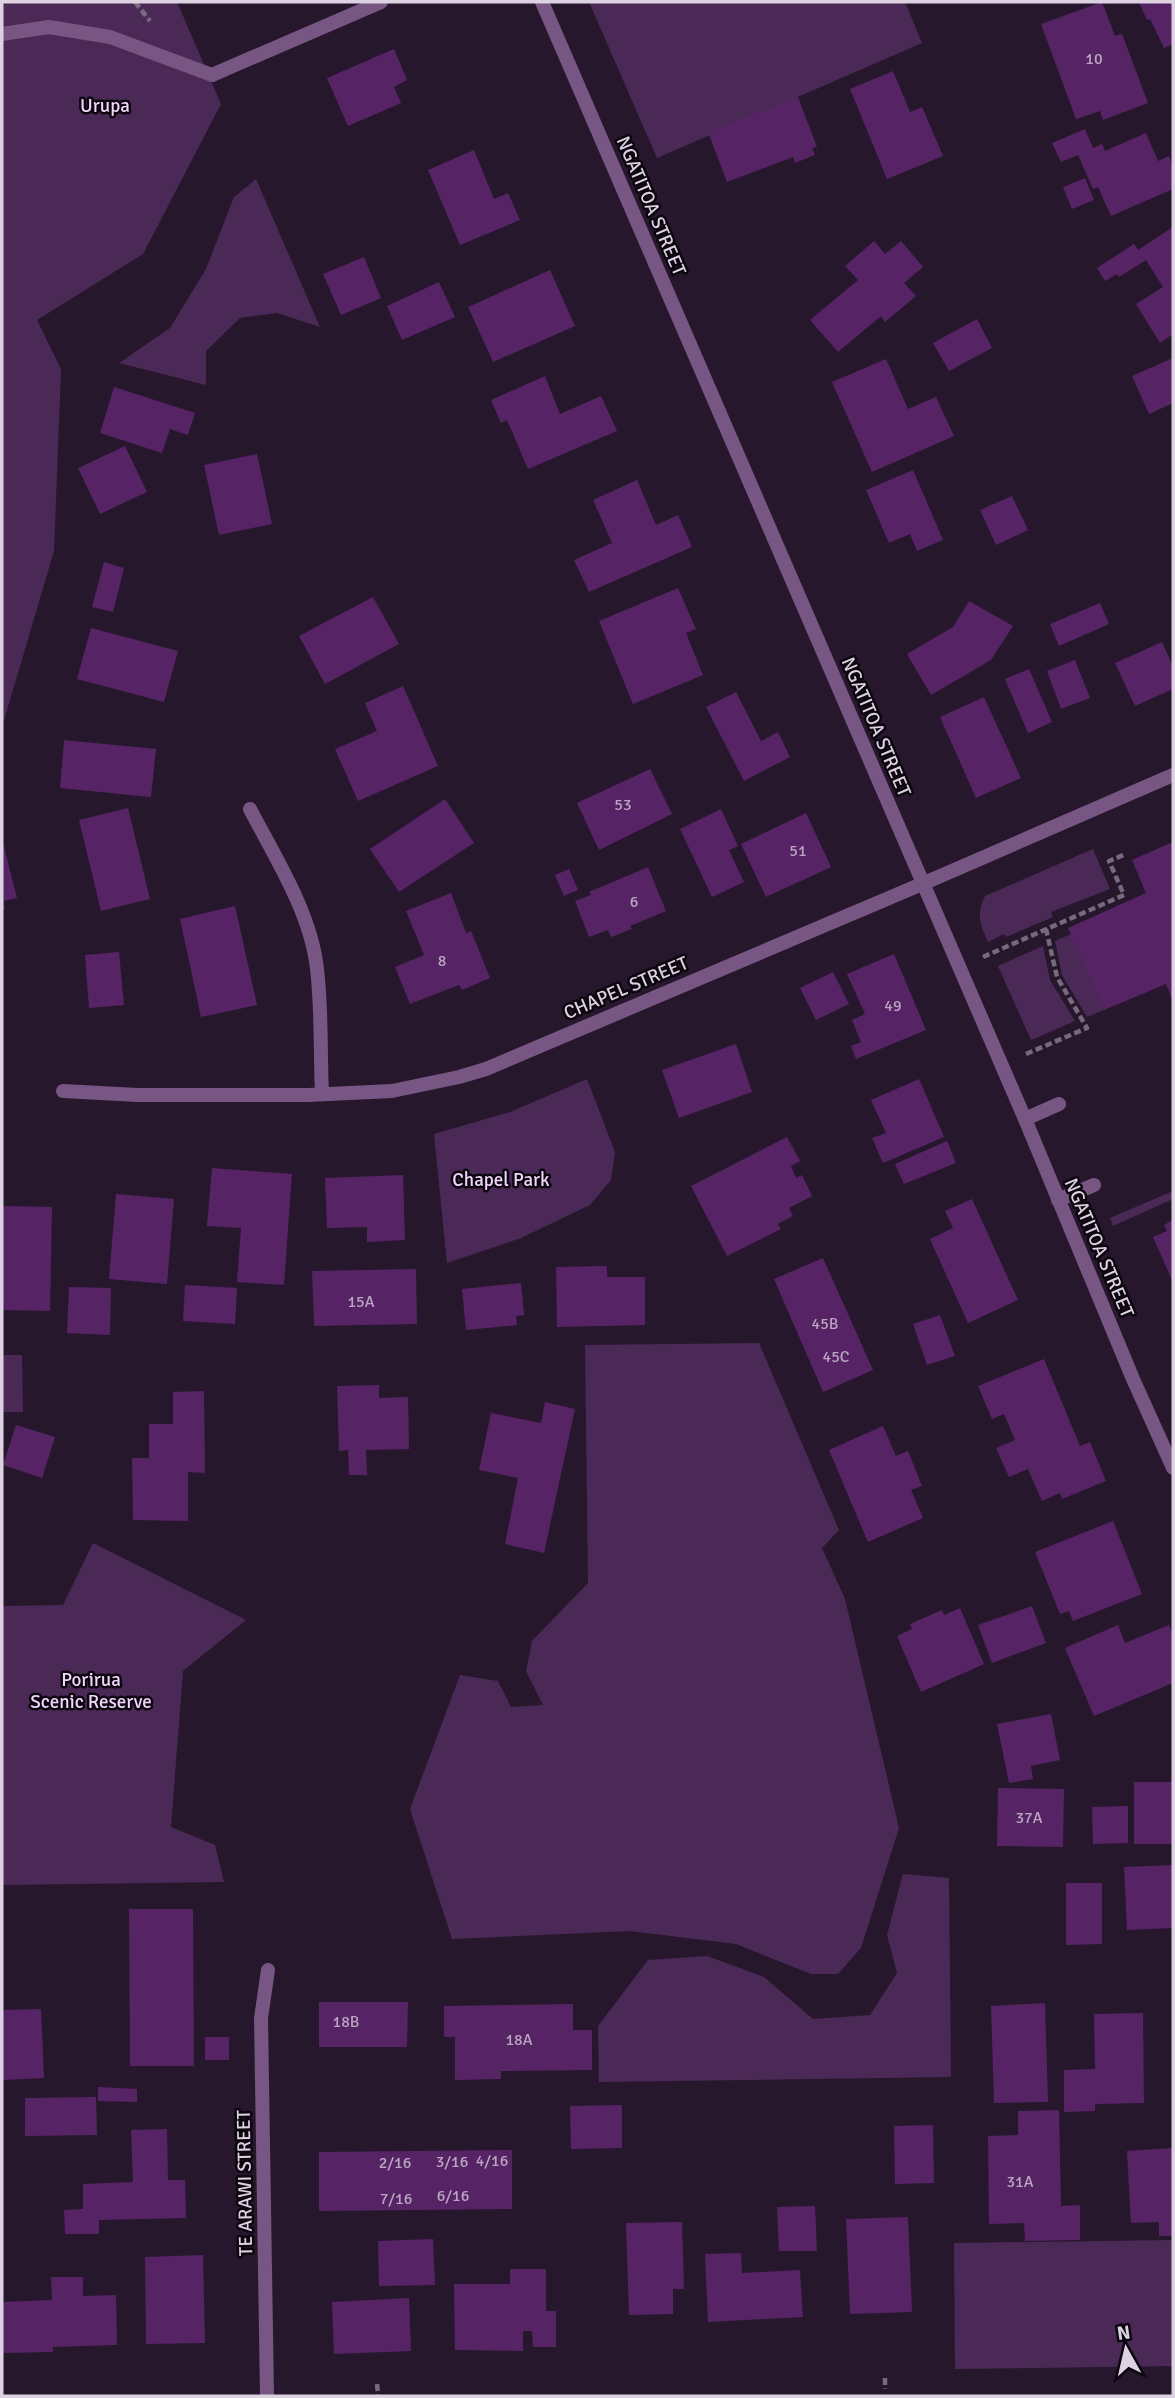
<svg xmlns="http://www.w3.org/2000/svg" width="1175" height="2398" font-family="Signika,sans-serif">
<rect width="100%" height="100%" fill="#27172d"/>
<!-- green -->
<path fill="#4b2956" d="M2 2H177L221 104 143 254 37 320 61 369 54 551 2 727Z
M589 2H905L922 43 657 158Z
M256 179 320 327 277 313 240 318 206 351V385L119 363 170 328 206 269 234 197Z
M1093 849 1110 889 1051 912 1053 917 1006 937 1004 934 988 942C980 924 976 914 985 896Z
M1071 934 1104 1010 1087 1017 1062 975 1055 941Z
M1043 946 1050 980 1075 1021 1031 1040 998 966Z
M587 1079 615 1152 611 1180 590 1205 521 1238 447 1263 434 1134 510 1112Z
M1173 1191V1199L1113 1226 1110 1218Z
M759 1343 839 1530 822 1548 845 1599 899 1828 861 1948 838 1974H811L736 1944 630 1931 452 1939 410 1809 460 1675 498 1681 511 1707 543 1705 526 1671 532 1641 588 1583 585 1345Z
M2 1355H22L23 1412H2Z
M93 1543 246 1620 183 1671 171 1827 215 1845 224 1882 2 1885V1606L63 1605Z
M903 1874 949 1878 951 2077 599 2082 598 2026 648 1960 707 1956 764 1977 813 2019 870 2015 897 1973 887 1935Z
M1173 2240V2366L955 2369 954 2243Z"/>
<!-- building -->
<path fill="#562465" d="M1102 2 1115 36 1122 34 1148 103 1103 120 1100 111 1076 119 1041 24Z
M1139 2H1173V44L1164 48 1150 19 1147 20Z
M394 49 407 80 394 87 401 103 348 126 327 78Z
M893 71 910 112 922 107 943 156 887 179 850 89Z
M798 97 817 147 812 148 815 155 795 163 793 157 727 182 708 132Z
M1085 129 1093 148 1102 144 1105 151 1146 133 1158 161 1169 156 1173 167V189L1111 216 1098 187 1093 189 1078 155 1061 162 1052 143Z
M474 150 494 199 508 193 520 220 460 245 428 170Z
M1085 178 1094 200 1072 209 1063 187Z
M1173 227V334L1160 343 1136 304 1163 287 1146 260 1119 277 1117 274 1105 281 1097 268 1134 244 1138 250Z
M874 241 885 254 901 241 923 267 904 283 916 296 885 322 881 316 838 352 810 320 858 280 845 266Z
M364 257 381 298 341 315 323 274Z
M550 270 575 326 493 362 468 307Z
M439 282 455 317 402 340 387 306Z
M977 319 992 348 949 371 933 343Z
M1173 358V403L1149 414 1132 376Z
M886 359 908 409 936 397 954 436 872 472 832 382Z
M545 376 560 414 601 396 617 431 528 469 507 420 501 423 491 400Z
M114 387 195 413 188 435 170 429 162 453 100 433Z
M125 446 147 492 100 514 78 468Z
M257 454 272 524 219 535 204 465Z
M913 470 943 540 917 551 910 534 889 543 866 490Z
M637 480 656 525 678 515 692 547 589 592 574 560 612 543 593 500Z
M1012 496 1028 530 996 545 980 510Z
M104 562 124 568 113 612 92 607Z
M678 588 696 629 686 633 703 675 633 704 599 621Z
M373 597 399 644 325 684 299 636Z
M969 601 1013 626 991 660 931 695 907 654 953 627Z
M1100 603 1109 624 1059 646 1050 624Z
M91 628 178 651 164 702 77 679Z
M1162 642 1173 667V689L1135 706 1115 663Z
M1075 660 1090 698 1061 709 1047 671Z
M1029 669 1052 722 1028 733 1005 679Z
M403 686 438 766 358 801 335 749 377 731 365 703Z
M736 692 761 741 778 732 790 757 744 781 706 707Z
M984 697 1021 778 976 798 940 717Z
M64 740 156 749 151 797 60 788Z
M650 769 672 814 599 850 577 803Z
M445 799 474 843 399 892 370 849Z
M128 808 150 899 101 911 79 820Z
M721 809 738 846 729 850 744 882 712 897 680 829Z
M806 813 831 867 766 897 741 844Z
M1173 842V1001L1166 984 1104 1010 1068 928 1146 893 1132 860Z
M3 843 17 898 3 901 5 909 2 910Z
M648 867 666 911 630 926 632 929 611 937 608 930 589 937 575 901 591 895 589 892Z
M569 869 578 890 564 896 555 875Z
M451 893 466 933 471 931 490 978 462 990 459 985 410 1004 395 967 424 955 406 911Z
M235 906 257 1005 201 1017 180 919Z
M119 952 124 1005 89 1008 85 955Z
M894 954 926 1030 856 1059 851 1046 861 1042 852 1020 865 1014 847 974Z
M833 972 849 1004 816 1020 800 988Z
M736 1044 752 1092 679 1118 662 1070Z
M919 1079 944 1137 883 1163 872 1138 886 1133 871 1100Z
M787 1137 800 1161 791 1166 796 1178 802 1175 812 1196 789 1208 793 1216 778 1224 781 1229 727 1256 691 1186Z
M947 1141 956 1163 904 1184 895 1164Z
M212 1168 292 1174 284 1285 237 1282 241 1228 207 1226Z
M403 1175 405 1240 367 1242V1227L327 1228 325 1178Z
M116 1194 174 1199 167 1284 109 1279Z
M972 1199 1018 1300 968 1323 930 1239 953 1228 945 1211Z
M2 1206 52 1207 50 1311 2 1310Z
M1173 1220V1282L1153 1237 1167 1231 1164 1225Z
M823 1258 873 1370 823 1392 774 1279Z
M607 1266V1277H645V1325L557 1327 556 1267Z
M416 1269 417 1324 314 1326 312 1271Z
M521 1283 524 1315 516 1316 517 1325 466 1330 462 1289Z
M185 1285 237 1288 235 1324 183 1321Z
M69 1287 111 1288 110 1335 67 1333Z
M940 1315 955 1356 927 1365 913 1324Z
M1044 1359 1080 1446 1090 1442 1106 1481 1062 1499 1060 1493 1042 1501 1028 1469 1009 1477 996 1448 1015 1440 1004 1414 992 1419 978 1386Z
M379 1385V1398L408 1397 409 1449 366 1450 367 1475H349L348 1450 339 1451 337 1386Z
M204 1391 205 1473 188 1472V1521L133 1520 132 1458H149V1424H173V1392Z
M545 1402 575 1409 544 1553 505 1544 518 1478 479 1470 491 1413 541 1423Z
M16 1425 55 1437 42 1478 3 1465Z
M883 1426 896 1456 908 1451 922 1486 911 1490 923 1518 868 1542 829 1450Z
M1113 1521 1142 1594 1073 1621 1069 1611 1060 1614 1035 1552Z
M1032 1606 1046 1643 992 1663 978 1625Z
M960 1608 984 1664 921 1692 897 1636 912 1629 910 1624 942 1610 944 1615Z
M1118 1625 1125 1643 1169 1625 1173 1636V1683L1094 1716 1065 1648Z
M1051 1714 1060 1760 1031 1766 1033 1779 1009 1783 997 1724Z
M1134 1782H1173V1844H1134Z
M998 1788 1064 1789 1063 1847 997 1846Z
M1128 1806V1843L1093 1844 1092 1807Z
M1173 1865V1928L1127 1930 1124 1867Z
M1066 1883H1102V1944L1066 1945Z
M129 1909H193L194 2066H130Z
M319 2002H408L407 2047H319Z
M1045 2003 1048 2102 994 2103 991 2006Z
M573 2004V2030H592V2070L501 2071V2079L455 2080V2037H444V2006Z
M41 2009 44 2078 2 2080V2010Z
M1143 2013 1144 2103 1095 2104V2111L1064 2112V2070L1095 2069 1094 2014Z
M205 2037H229V2060H205Z
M98 2087 137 2089V2102L98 2101Z
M96 2097 97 2135 25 2136V2098Z
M622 2105V2148L571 2149 570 2106Z
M1059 2110 1061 2206 1080 2205V2240L1025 2241 1024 2223 989 2224 988 2136 1018 2135V2111Z
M933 2125 934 2183 895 2184 894 2126Z
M167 2129 168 2180H185L186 2218 99 2220V2234H65L64 2210 83 2209V2184L133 2182 131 2130Z
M1173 2148V2236H1159V2222L1131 2223 1127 2151Z
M512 2150V2209L319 2211V2152Z
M815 2206 817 2251H779L777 2207Z
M908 2217 912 2312 850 2314 846 2219Z
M682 2222 684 2289H673V2314L629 2315 626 2223Z
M433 2239 435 2285 379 2286 378 2241Z
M741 2253 742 2273 800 2270 803 2317 708 2322 705 2254Z
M203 2255 205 2343 146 2344 145 2257Z
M510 2269H546V2311H556V2347H533L532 2331H523V2351L455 2350 454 2284H510Z
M51 2277H83V2296L116 2295 117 2345 53 2347V2352L2 2353V2302L52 2300Z
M409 2298 411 2351 334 2354 332 2302Z"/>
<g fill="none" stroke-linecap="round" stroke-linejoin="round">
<!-- path -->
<path stroke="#786a7d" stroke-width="4.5" stroke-dasharray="7 3.5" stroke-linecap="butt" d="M135 2 150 21
M983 957 1124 895 1109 861 1126 854
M1026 1054 1087 1028 1057 977 1046 929
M885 2378V2389
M377 2384 378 2395"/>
<!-- lane -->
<path stroke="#785683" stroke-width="14" d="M2 34 49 27 110 37 212 75
M1025 1119 1059 1104
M1058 1200 1094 1185"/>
<!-- street -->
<path stroke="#785683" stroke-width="14" d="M542 2 1025 1119 1133 1379 1173 1468
M212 75 381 2
M250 809C276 859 311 913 317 969 322 1010 320 1053 322 1094
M63 1091 138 1095H308L392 1091 459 1077 486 1069 922 884 1173 775
M267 2396 261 2018 268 1970"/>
</g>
<g text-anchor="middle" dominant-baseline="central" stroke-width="5" stroke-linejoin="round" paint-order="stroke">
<!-- number labels -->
<g font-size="16" fill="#bba6c2">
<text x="1094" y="59">10</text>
<text x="623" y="805">53</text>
<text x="798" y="851">51</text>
<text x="634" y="902">6</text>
<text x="442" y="961">8</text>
<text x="893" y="1006">49</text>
<text x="361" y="1302">15A</text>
<text x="825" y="1324">45B</text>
<text x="836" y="1357">45C</text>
<text x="1029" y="1818">37A</text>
<text x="346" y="2022">18B</text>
<text x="519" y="2040">18A</text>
<text x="492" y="2161">4/16</text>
<text x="452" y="2162">3/16</text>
<text x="395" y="2163">2/16</text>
<text x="1020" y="2182">31A</text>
<text x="453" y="2196">6/16</text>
<text x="396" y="2199">7/16</text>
</g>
<!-- park labels -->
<g font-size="19" fill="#f1d5fb" stroke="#0c060f">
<text x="105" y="106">Urupa</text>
<text x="501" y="1180">Chapel Park</text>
<text x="91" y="1680">Porirua<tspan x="91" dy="22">Scenic Reserve</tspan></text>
</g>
<!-- street labels -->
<g font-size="19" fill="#ddd2e1" stroke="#0c060f">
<text transform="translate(651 206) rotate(67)">NGATITOA STREET</text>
<text transform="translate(876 727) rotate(67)">NGATITOA STREET</text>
<text transform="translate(626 988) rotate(-23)">CHAPEL STREET</text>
<text transform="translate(1099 1248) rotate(67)">NGATITOA STREET</text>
<text transform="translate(245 2183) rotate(-91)">TE ARAWI STREET</text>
</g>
</g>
<!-- border -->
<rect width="1175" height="2398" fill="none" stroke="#ddd2e1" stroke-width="7"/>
<!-- north arrow -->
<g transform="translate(1126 2349) rotate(352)" stroke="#0c060f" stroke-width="5" paint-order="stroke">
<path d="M0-5L12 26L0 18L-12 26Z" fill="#ddd2e1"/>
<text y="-10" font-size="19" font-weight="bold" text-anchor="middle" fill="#ddd2e1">N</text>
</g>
</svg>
